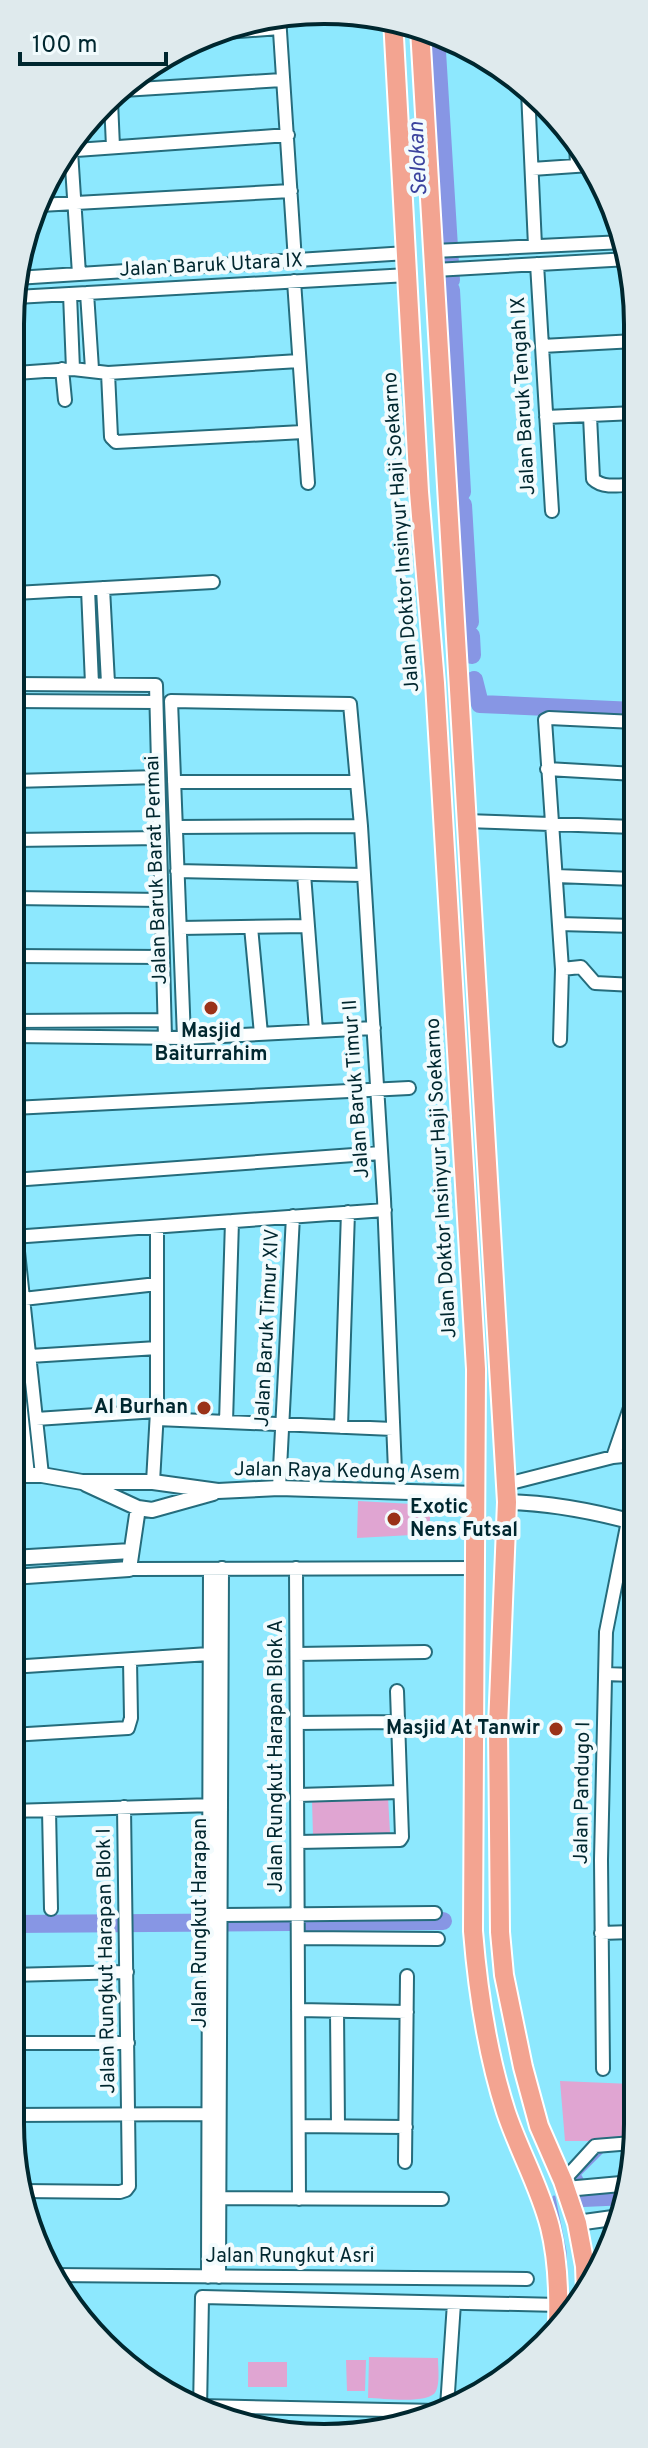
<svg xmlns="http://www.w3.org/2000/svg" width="648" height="2448" font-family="Overpass,sans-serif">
<rect width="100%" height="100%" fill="#8de8fe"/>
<!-- green -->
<path fill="#e0a5d2" d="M358 1501 430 1505V1534L357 1538Z
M388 1797 390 1833 313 1836 312 1800Z
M560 2081 632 2084 630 2141H565Z
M369 2357 438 2358C438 2368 440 2382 436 2391 430 2405 383 2398 368 2398Z
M346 2360H366L365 2391H347Z
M248 2362H287V2387H248Z"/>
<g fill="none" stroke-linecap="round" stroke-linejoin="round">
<!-- stream -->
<path stroke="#8796e4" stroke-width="3" d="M616 2150H632
M574 2180 604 2150
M554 2197 565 2251 566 2272
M567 2300 568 2313"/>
<!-- river -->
<path stroke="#8796e4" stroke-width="18" d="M436 35 451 280
M451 290 462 492
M463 505 470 622
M471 636 472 655
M474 680 480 704 635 711
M11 1924 443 1921
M574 2180 583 2198 628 2196"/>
<defs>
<path id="minor" d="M279 16 295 261
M225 32 280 28
M123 90 282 80
M528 91 535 246
M111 101 113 147
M576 142 577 166
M62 151 288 135
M71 151 79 274
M532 169 590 165
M40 205 291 191
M434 251 624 242
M537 264 552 511
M435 270 629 259
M16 278 407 253
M294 281 308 483
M87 293 92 369
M70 294 73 369
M16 297 408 275
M542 346 635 341
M62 369 65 400
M16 373 73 369 108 373 299 361
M108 373 111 437 116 442 303 432
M590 416 593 479C603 489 621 485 635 484
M546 417 635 413
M103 588 108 683
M88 589 92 684
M15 593 213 582
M15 684 156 685 165 1038
M15 701 156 702
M547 769 635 774
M14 781 158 777
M174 782H357
M466 821 634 827
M176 827 361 826
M14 840 160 838
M177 871 363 875
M304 874 316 1031
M556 876 634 879
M14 898 161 900
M559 924 634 926
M251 927 261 1034
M180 928 308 926
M14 956 163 957
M562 969 581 967 595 983 634 985
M14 1021 164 1020
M13 1036 184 1038 374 1028
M184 1038 171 701 350 704 361 826 384 1199 395 1471
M560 1040 562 969 545 720 549 718 635 722
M13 1108 409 1088
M13 1180 381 1153
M13 1205 42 1475
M13 1237 385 1210
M23 1299 157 1284
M13 1337 28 1475
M30 1356 157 1348
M36 1419 157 1411
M157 1419 393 1429
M226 1422 232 1221
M341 1427 348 1212
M613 1457 633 1399
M153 1482 157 1411V1227
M507 1484 613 1457 633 1455
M279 1488 293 1216
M296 1568 299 2199
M129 1569 474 1568
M297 1654 425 1652
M11 1667 209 1654
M605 1674 633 1675
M297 1723 398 1722
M11 1735 128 1728 131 1718 130 1660
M298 1795 400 1792
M49 1810 51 1909
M11 1811 214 1805
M298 1842 400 1840 402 1837 397 1691
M221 1915 435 1913
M601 1933 632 1932
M298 1938 438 1939
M10 1975 127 1972
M298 2010 407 2012
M337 2011 338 2126
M10 2043H128
M603 2069 601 1860 606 1632 628 1521
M10 2115 215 2114
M299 2126 406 2127
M405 2162 407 1976
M563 2181 595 2146 632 2143
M23 2191 120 2192 126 2190 129 2186 124 1807
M220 2198 442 2199
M53 2275 527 2279
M208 2277 210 1569
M219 2277 222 1568
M200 2406 437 2411
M447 2407 454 2303
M200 2410 202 2297 559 2305"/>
<path id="tertiary" d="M12 1475H42L82 1482H153L218 1491 279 1488 476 1494
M86 1484 138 1508 152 1510 213 1493
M507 1502C550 1503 592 1511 633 1522
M12 1558 131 1551
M12 1577 129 1569 138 1508
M566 2189 632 2183
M577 2223 620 2217"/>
<path id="primary" d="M393 19 419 492 435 683 476 1369 473 1931C478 1993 487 2053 506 2112 519 2151 540 2187 550 2227 558 2259 559 2292 558 2324
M420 29 507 1502 498 1727 500 1932 504 1975 523 2067 539 2126 563 2181 577 2223 585 2266 586 2292"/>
</defs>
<!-- minor casing -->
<use href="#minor" stroke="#256c7c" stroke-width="16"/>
<!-- tertiary casing -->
<use href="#tertiary" stroke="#256c7c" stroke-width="18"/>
<!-- primary casing -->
<use href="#primary" stroke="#fff" stroke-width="22"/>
<!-- minor -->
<use href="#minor" stroke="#fff" stroke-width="12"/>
<!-- tertiary -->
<use href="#tertiary" stroke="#fff" stroke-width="14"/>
<!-- primary -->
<use href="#primary" stroke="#f3a491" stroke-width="18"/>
</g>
<!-- markers -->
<g fill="#9a3218" stroke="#f2fbfd" stroke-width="3">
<circle cx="211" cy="1008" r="8"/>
<circle cx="204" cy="1408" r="8"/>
<circle cx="394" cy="1519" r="8"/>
<circle cx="556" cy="1729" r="8"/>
</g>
<g text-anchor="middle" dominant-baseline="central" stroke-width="8" stroke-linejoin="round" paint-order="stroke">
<!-- street labels -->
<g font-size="20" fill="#00272f" stroke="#f2fbfd">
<text transform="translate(211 266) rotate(-3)">Jalan Baruk Utara IX</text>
<text transform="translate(524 396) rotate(-93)">Jalan Baruk Tengah IX</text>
<text transform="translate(402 532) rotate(-94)">Jalan Doktor Insinyur Haji Soekarno</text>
<text transform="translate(157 870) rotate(-92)">Jalan Baruk Barat Permai</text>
<text transform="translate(357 1089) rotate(-94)">Jalan Baruk Timur II</text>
<text transform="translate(442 1178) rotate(-93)">Jalan Doktor Insinyur Haji Soekarno</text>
<text transform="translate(268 1328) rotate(-87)">Jalan Baruk Timur XIV</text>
<text transform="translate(347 1472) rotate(1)">Jalan Raya Kedung Asem</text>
<text transform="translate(277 1756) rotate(-90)">Jalan Rungkut Harapan Blok A</text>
<text transform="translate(583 1793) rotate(-89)">Jalan Pandugo I</text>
<text transform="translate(201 1923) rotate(-90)">Jalan Rungkut Harapan</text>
<text transform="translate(107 1961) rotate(-91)">Jalan Rungkut Harapan Blok I</text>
<text x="290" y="2257">Jalan Rungkut Asri</text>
</g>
<!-- poi labels -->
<g font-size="20" font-weight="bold" fill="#00272f" stroke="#f2fbfd" text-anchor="end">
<text x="211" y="1032" text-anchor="middle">Masjid<tspan x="211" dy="23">Baiturrahim</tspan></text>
<text x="188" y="1408">Al Burhan</text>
<text x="410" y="1508" text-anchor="start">Exotic<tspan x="410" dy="23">Nens Futsal</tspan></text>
<text x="540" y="1729">Masjid At Tanwir</text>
</g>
<!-- water labels -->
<g font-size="22" font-style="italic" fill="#3b439e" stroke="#f2fbfd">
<text transform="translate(419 159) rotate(-93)">Selokan</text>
</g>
</g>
<!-- crop -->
<path d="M0 0H648V2448H0ZM324 24H324A300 300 0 0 1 624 324V2124A300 300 0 0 1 324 2424H324A300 300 0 0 1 24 2124V324A300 300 0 0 1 324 24Z" fill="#dfeaed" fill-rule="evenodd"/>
<path fill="none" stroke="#00272f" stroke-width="4" d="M324 24H324A300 300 0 0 1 624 324V2124A300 300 0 0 1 324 2424H324A300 300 0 0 1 24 2124V324A300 300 0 0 1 324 24Z"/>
<!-- scale -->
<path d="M20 52v12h146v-12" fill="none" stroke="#00272f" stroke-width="4"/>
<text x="32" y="52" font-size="24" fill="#00272f" stroke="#f2fbfd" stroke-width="6" paint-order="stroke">100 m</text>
</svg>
